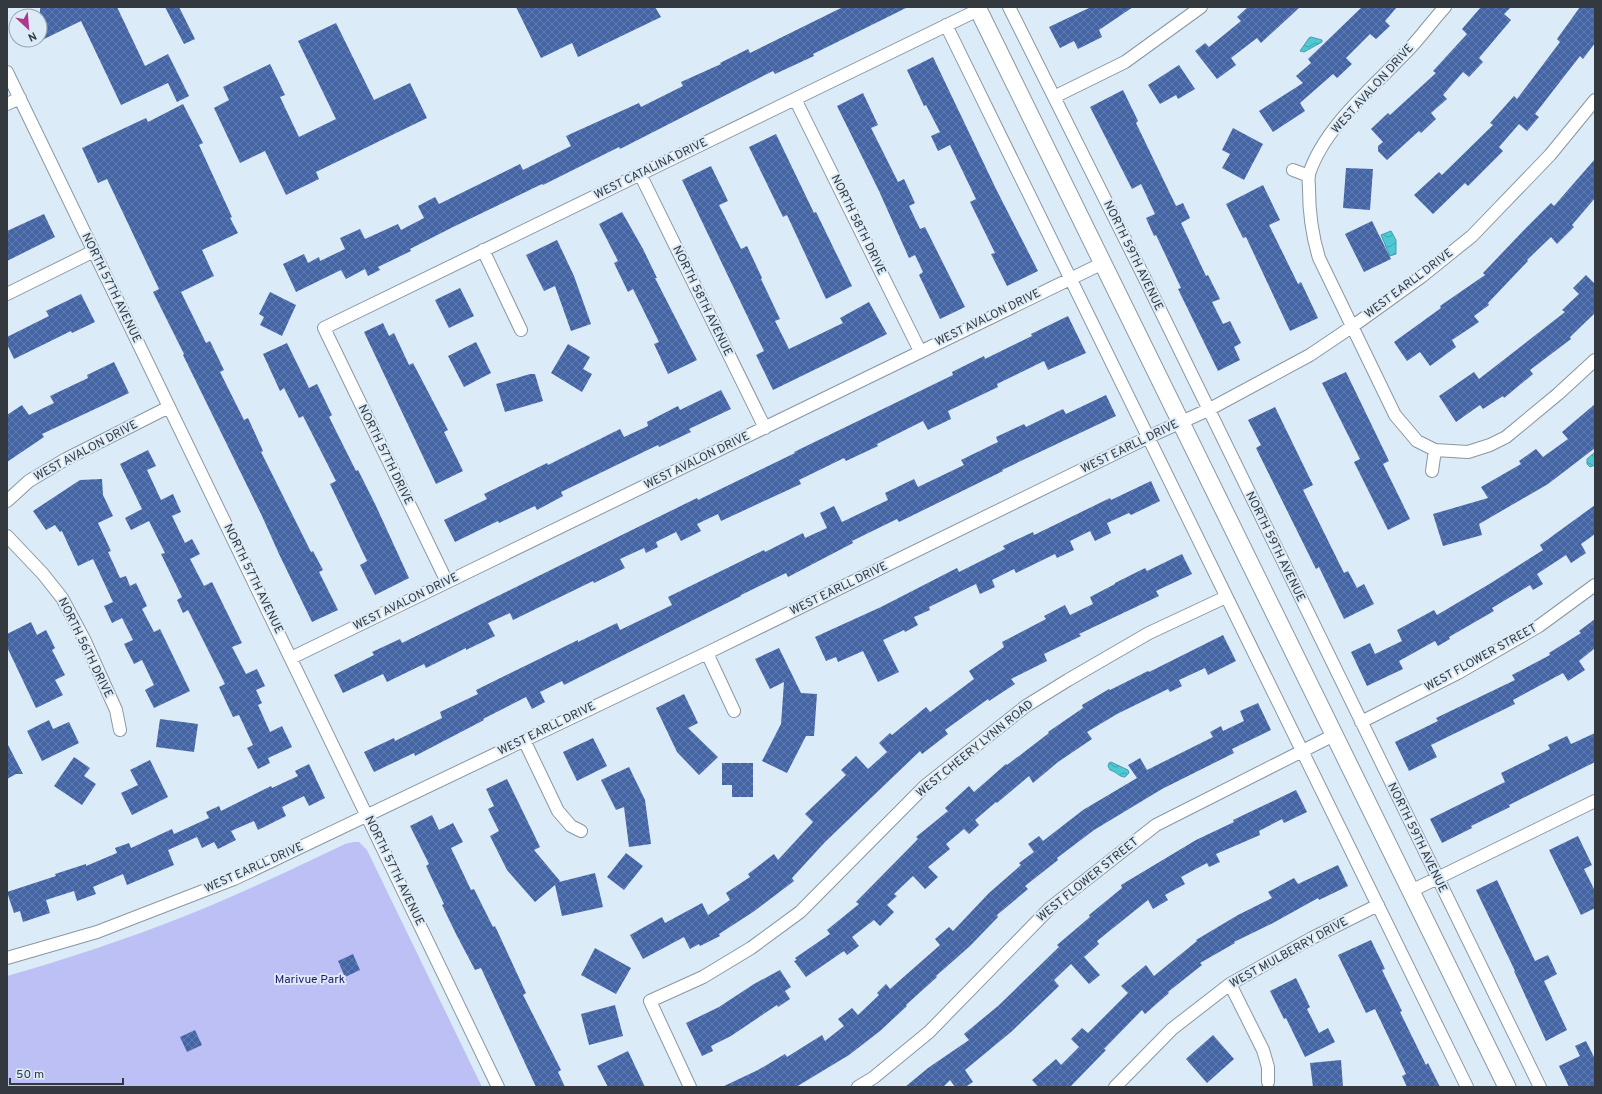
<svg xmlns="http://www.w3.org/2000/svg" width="1602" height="1094" font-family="Overpass,sans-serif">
<defs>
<pattern id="water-waves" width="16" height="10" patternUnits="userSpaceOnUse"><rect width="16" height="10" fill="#4dc9d5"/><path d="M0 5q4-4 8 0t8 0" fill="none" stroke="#41a4ae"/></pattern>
<pattern id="building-cross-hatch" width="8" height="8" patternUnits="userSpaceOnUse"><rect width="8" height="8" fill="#4465a5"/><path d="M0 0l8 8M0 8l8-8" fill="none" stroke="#647dad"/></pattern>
</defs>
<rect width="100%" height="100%" fill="#dcebf8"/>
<!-- green -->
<path fill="#bdc0f4" d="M353 842H359L367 850 482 1087H7V976C67 959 127 939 185 916 240 894 293 869 345 844Z"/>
<!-- water -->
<path fill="url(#water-waves)" stroke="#459ea8" d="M1311 37 1322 40V42L1304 52 1300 51 1309 38Z
M1391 231 1396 240V254L1390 256 1381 235Z
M1595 452V465L1590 467 1587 464V459Z
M1111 762 1128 770 1129 773 1125 777C1119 777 1117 772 1110 770L1108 766 1109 763Z"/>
<!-- building -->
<path fill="url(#building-cross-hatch)" d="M40 7H117L145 66 168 54 189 96 177 102 168 83 121 105 81 21 40 41Z
M165 7H179L195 39 184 44Z
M516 7H655L661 17 578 57 572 43 541 58Z
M843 7H908L813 54 814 56 775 74 773 71 620 149 619 147 543 185 542 184 451 228 410 249 411 251 378 267 380 270 368 276 365 269 346 279 341 270 296 292 283 264 304 254 308 263 319 257 320 261 345 249 340 238 360 229 365 239 398 224 401 230 424 218 418 206 435 197 439 204 520 164 523 170 571 146 566 136 639 103 641 107 683 86 681 82 721 64 720 63 748 49 750 53Z
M1091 7H1133L1099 30 1102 37 1078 49 1074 41 1060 48 1049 27Z
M1248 7H1300L1261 43 1257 38 1231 58 1236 65 1217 79 1195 51 1205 43 1209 47 1241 21 1237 17Z
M1362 7H1397L1385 21 1390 26 1376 39 1370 34 1346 58 1352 64 1337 78 1333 74 1300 103 1305 111 1273 132 1259 111 1303 83 1296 76 1311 63 1308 59Z
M1481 7H1511L1504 14 1511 20 1479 58 1483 62 1469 77 1463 72 1443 95 1447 99 1431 113 1436 119 1421 133 1419 131 1387 160 1378 151V146L1383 142 1371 129 1388 113 1390 115 1436 73 1433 71 1467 34 1462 29Z
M1580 7H1595V43L1583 59 1580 56 1535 114 1539 117 1527 131 1519 124 1499 147 1503 151 1468 186 1465 183 1433 214 1414 195 1439 172 1442 175 1493 125 1490 123 1514 96 1517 99 1560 42 1557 39Z
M336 23 374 100 410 83 427 118 316 172 319 179 286 195 265 151 240 163 214 108 229 100 223 87 270 64 285 95 280 97 299 137 336 119 298 41Z
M933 57 996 189 1038 271 1007 286 991 254 995 253 970 202 976 199 950 145 938 151 931 136 940 132 926 105 924 106 907 70Z
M1179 65 1195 89 1178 99 1176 95 1160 104 1148 85Z
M1123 90 1138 121 1136 123 1176 206 1183 203 1190 218 1181 223 1206 276 1208 275 1220 299 1212 302 1223 324 1230 321 1241 343 1234 347 1240 360 1218 371 1178 289 1181 288 1156 235 1154 236 1146 218 1155 214 1141 184 1132 189 1090 107Z
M863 93 878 125 871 128 898 182 904 179 915 203 909 206 920 229 925 227 965 307 940 319 919 275 923 272 915 255 909 258 879 191 837 106Z
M183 104 203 143 199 145 232 217 230 218 238 233 202 250 214 276 181 292 206 343 210 341 224 370 220 372 244 420 248 418 263 451 261 452 311 552 313 551 323 570 319 572 338 610 312 622 279 554 262 516 183 355 184 354 153 292 159 289 107 179 98 183 82 148 146 118 148 122Z
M1233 128 1263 144 1244 180 1222 168 1230 154 1222 150Z
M776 134 814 213 816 212 852 286 826 299 787 215 783 217 749 147Z
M1595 159V198L1572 225 1574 227 1557 244 1551 237 1527 260 1528 261 1488 303 1489 305 1474 316 1479 322 1452 340 1456 347 1430 366 1420 352 1407 361 1394 342 1441 308 1440 306 1485 275 1483 273 1523 231 1551 203 1554 206Z
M711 166 728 201 719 205 741 249 747 246 762 278 761 279 780 319 775 321 789 349 843 323 840 318 869 302 887 334 857 349 773 390 756 355 764 351 682 180Z
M1346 168 1373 169 1370 210 1343 208Z
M1263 185 1280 220 1269 225 1298 284 1301 282 1318 318 1290 331 1246 237 1243 238 1226 204Z
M622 212 643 249 657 278H655L697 360 668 374 654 344 659 342 633 289 628 292 614 263 618 261 599 224Z
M44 214 55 237 7 261V231Z
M1372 221 1391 259 1364 272 1345 234Z
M557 240 574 276 591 324 571 331 555 286 544 291 526 255Z
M1586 275 1595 284V313L1570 337 1571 339 1530 370 1533 374 1504 398 1503 396 1483 409 1480 405 1456 422 1439 396 1474 372 1479 379 1565 312 1562 310 1579 294 1573 288Z
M460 288 474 316 449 328 435 300Z
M270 292 296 305 282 336 260 325 264 317 259 314Z
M81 294 95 322 72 333 71 331 14 359 7 344V337L49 316 46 311Z
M1068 316 1086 353 1048 370 1044 361 997 384 998 387 948 411 951 419 928 430 923 421 877 444 878 446 846 461 844 458 799 480 801 484 721 521 718 514 697 524 701 531 681 541 676 532 656 542 658 547 646 553 644 548 620 559 625 568 594 583 593 581 513 620 510 613 488 623 495 636 466 650V648L426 668 424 664 387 682 383 674 343 693 334 675 374 655 372 652 400 639 402 643 697 498 698 500 795 453 794 452 953 375 952 372 984 356 985 359 1032 336 1031 334Z
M383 323 389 336 394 333 409 365 413 363 448 430 444 432 463 471 436 484 364 332Z
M476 342 491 373 464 387 448 356Z
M287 343 309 388 317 384 332 415 329 417 356 471 358 470 376 506 409 578 375 595 360 565 367 561 330 484 336 481 303 416 299 418 284 388 280 391 263 354Z
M568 344 590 357 583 369 592 374 582 392 551 373Z
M114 362 129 393 42 434 44 437 7 462V415L22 405 29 415 54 403 50 396 88 378 87 375Z
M1346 372 1389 461 1383 464 1410 519 1388 530 1354 462 1360 459 1322 383Z
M530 374H535L543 401 505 412 496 384Z
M721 390 731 409 689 429 691 432 659 447 658 445 561 492 563 496 537 510 535 506 499 523 498 521 455 542 444 520 487 499 484 494 547 463 548 465 620 429 624 437 648 426 647 422 678 406 680 410Z
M1106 395 1116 416 1002 470 1003 471 899 522 897 519 852 541 853 543 788 577 786 573 741 595V596L564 685 562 681 540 692 545 702 532 709 526 697 483 719 484 720 415 756 414 753 374 772 364 752 394 738 395 741 442 718 440 712 478 694 476 690 578 640V642L617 623 620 630 672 605 668 597 764 550 765 552 803 533 805 538 827 528 820 513 834 506 842 522 888 500 885 493 914 479 918 487 964 465 961 460 998 442 996 437 1024 424 1026 427 1063 409 1066 414Z
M1595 404V448L1548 484 1479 524 1482 535 1443 546 1433 514 1488 498 1481 487 1521 464 1519 461 1536 449 1543 457 1568 439 1562 432Z
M1275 407 1313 485 1303 490 1344 573 1348 571 1357 588 1364 584 1374 604 1344 619 1319 567 1316 569 1256 448 1261 445 1248 420Z
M148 450 156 466 147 470 161 500 173 494 181 512 172 516 185 543 192 539 200 554 190 559 204 586 212 582 242 643 232 647 246 674 257 669 265 686 256 690 262 703 258 705 270 732 282 726 292 747 268 758 270 763 258 769 247 748 253 745 239 715 233 717 219 687 225 684 188 610 183 613 177 600 182 597 161 554 165 553 149 521 131 530 125 518 142 509 120 464Z
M102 479 103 495 113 516 98 523 111 551 108 552 120 578 126 576 130 586 136 583 147 606 142 609 154 632 160 629 190 691 154 708 145 690 154 685 142 660 134 664 124 644 133 640 122 618 112 623 104 606 113 602 93 559 78 566 62 531 60 532 55 525 46 530 33 511 80 480Z
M1151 481 1160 501 1131 515 1129 513 1107 523 1111 533 1095 541 1090 531 1070 541 1074 550 1057 558 1055 554 1016 573 1014 569 992 580 995 587 980 594 976 584 929 607 930 610 914 617 918 625 905 632 904 630 883 640 899 672 878 682 863 651 838 662 836 657 826 661 815 637 881 607 957 568 959 572 1005 549 1003 546 1033 532 1034 535 1110 498 1111 500Z
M1595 505V534L1581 544 1586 553 1571 563 1566 555 1537 574 1543 584 1533 590 1530 585 1492 608 1494 611 1449 637 1450 639 1438 646 1435 641 1399 661 1403 669 1367 686 1351 652 1370 643 1375 654 1402 641 1397 630 1434 610 1437 615 1491 583 1543 550 1540 545Z
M1182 554 1192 574 1156 591 1159 596 1079 634 1081 636 1044 654 1047 661 1011 679 1015 684 989 701 988 699 945 730 948 734 922 754 920 751 825 842 792 878 794 881 753 912 719 934 720 936 700 946 699 944 690 949 684 937 643 959 630 935 662 917 665 923 702 903 708 915 730 900 726 893 750 877 748 874 774 854 778 860 813 822 805 814 846 775 841 770 856 756 868 769 887 752 879 743 890 733 892 735 926 707 930 712 974 679 969 671 1004 647 1002 642 1046 619 1044 616 1065 605 1070 615 1093 604 1090 597 1115 584V583L1145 568 1147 571Z
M1595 619V648L1579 661 1585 670 1568 681 1563 673 1513 700 1515 704 1431 745 1437 757 1409 771 1395 742 1438 721 1436 718 1515 680 1512 675 1550 655 1549 653 1581 633 1579 631Z
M31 622 37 635 46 630 55 648 52 650 65 675 55 680 63 695 36 708 7 647V634Z
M1223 635 1236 661 1208 675 1205 668 1179 680 1182 686 1170 692 1168 689 1117 714 1087 732 1092 739 1058 762 1033 783 1029 776 997 803 996 802 975 820 979 825 969 834 964 829 946 844 950 849 928 867 938 877 925 889 913 876 894 894 897 896 887 905 894 912 880 926 874 920 852 937 859 946 847 955 844 951 806 977 794 961 797 960 795 958 830 934 827 930 859 904 856 902 918 839 916 837 948 811 945 808 969 786 974 792 1006 764 1007 765 1049 733 1048 732 1083 708 1082 705 1109 689 1110 690 1148 671 1149 672Z
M779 648 801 693 817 694 814 736H806L787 773 762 761 781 724 784 682 770 689 755 659Z
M684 694 698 723 688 728 718 757 699 775 677 752 656 708Z
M1258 703 1271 730 1232 749 1234 753 1162 789 1094 830 1057 858 1058 860 1025 886 1028 889 997 915 998 917 970 946 936 976 937 977 906 1005 907 1006 880 1031 849 1055 796 1087H722L758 1070 785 1054 787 1057 822 1035 825 1041 844 1026 838 1019 852 1008 858 1015 879 995 877 993 886 984 890 989 940 945 935 939 949 927 953 931 989 893 1021 865 1019 863 1034 852 1028 844 1039 836 1043 841 1083 810 1137 778 1128 765 1140 758 1147 770 1213 737 1210 732 1221 726 1223 731 1244 721 1240 711Z
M160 719 198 724 194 752 156 747Z
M49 720 53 729 69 722 79 743 42 761 27 731Z
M1595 733V762L1509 805 1510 807 1471 826 1472 828 1442 843 1430 819 1505 782 1501 773 1550 749 1548 745 1567 736 1571 744Z
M593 738 607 766 577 781 563 752Z
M7 743 23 774H16L7 779Z
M74 757 90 768 84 776 96 784 82 805 54 786Z
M150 760 168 797 132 815 121 793 138 785 130 770Z
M722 763H753V797H732V785H722Z
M309 764 325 798 309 806 304 796 282 807 286 816 258 830 254 821 231 831 236 840 218 849 214 842 202 848 197 837 168 850 174 865 127 885 123 874 93 887 96 894 77 901 74 891 46 900 50 913 23 922 20 911 14 913 7 892 56 876 55 874 86 864V866L117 853 115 848 129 843 131 848 172 829 174 834 209 818 206 812 219 806 221 811 271 786 272 788 298 776 295 771Z
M629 767 645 800 651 844 629 847 624 807 616 810 601 780Z
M507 779 540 847 534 850 560 881 559 882 595 873 603 907 562 916 555 885 535 902 507 870 490 836 499 831 488 809 494 806 486 789Z
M1296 790 1307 812 1284 823 1282 819 1259 831 1260 835 1216 854 1220 862 1209 867 1207 863 1181 877 1185 884 1165 895 1168 900 1153 909 1148 900 1097 941 1099 944 1084 957 1100 975 1089 984 1071 964 1054 980 1059 986 1011 1032 965 1070 973 1082 965 1087H955L950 1080 943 1087H905L928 1068 969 1040 964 1034 998 1006 1059 947 1057 945 1090 917 1089 915 1122 888 1121 885 1196 840 1234 822 1233 820Z
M432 815 439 830 453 823 463 842 451 848 471 890 474 889 493 927 495 926 508 954 526 993 523 995 561 1070 558 1072 565 1087H536L481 968 475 970 456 934 442 905 444 904 426 866 429 864 410 826Z
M1578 836 1592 865 1584 869 1595 891V908L1581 915 1549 850Z
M626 853 643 866 624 890 607 877Z
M1338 865 1348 886 1319 900 1318 898 1273 923 1234 942 1235 943 1200 963 1202 965 1168 992 1169 993 1145 1014 1142 1010 1104 1049 1106 1050 1070 1087H1038L1032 1080 1056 1059 1061 1065 1079 1047 1071 1039 1082 1028 1088 1033 1128 993 1121 986 1146 965 1154 976 1197 941 1196 940 1238 915 1272 898 1268 892 1294 878 1298 884Z
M1497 880 1535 961 1548 955 1557 974 1544 981 1567 1030 1546 1041 1514 971H1515L1476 890Z
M1371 940 1385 969 1382 970 1402 1011 1400 1012 1426 1065 1428 1063 1440 1087H1407L1402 1076 1406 1074 1375 1009 1366 1013 1338 955Z
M595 948 631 968 616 994 581 975Z
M353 954 360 970 345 977 338 961Z
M780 970 791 987 785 991 790 999 778 1007 777 1005 731 1036 711 1046 713 1051 702 1056 686 1023 719 1007 754 984Z
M1296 978 1310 1007 1307 1009 1319 1033 1328 1028 1335 1042 1305 1057 1286 1018 1284 1019 1270 991Z
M615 1005 623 1036 589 1045 581 1014Z
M195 1030 202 1045 187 1052 180 1037Z
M1213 1035 1234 1059 1207 1083 1186 1059Z
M1586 1041 1595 1059V1087H1569L1559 1066 1580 1056 1575 1046Z
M628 1051 645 1087H608L597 1066Z
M1341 1060 1343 1087H1313L1310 1063Z"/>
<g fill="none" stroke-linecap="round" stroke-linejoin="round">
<defs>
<path id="street" d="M1009 7 1146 281 1540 1087
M1445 7C1433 20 1423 34 1411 47 1377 84 1325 125 1309 174 1308 179 1309 185 1309 189 1309 214 1312 235 1319 258L1395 415 1417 441 1435 450 1468 452 1490 445 1506 437 1558 394 1595 360
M946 25 1467 1087
M7 72 498 1087
M1054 97 1125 62 1201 7
M795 99 920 351
M7 104 20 98
M1293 170 1309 176
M640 174 765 428
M483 250 521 330
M7 294 94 251
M1432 471 1435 450
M7 501 29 481 66 459 169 407
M7 536 43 574 62 598 84 639 116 710 120 730
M447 582 324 328 978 10
M707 653 734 711
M291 658 1103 263
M1361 722 1458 673 1539 626 1595 585
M524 740 558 811 571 826 581 831
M1411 891 1595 801
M7 958 97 932 234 879 707 653 1157 433 1208 410 1310 355 1353 326 1421 277 1472 236 1550 155 1595 100
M1230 984 1263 1050 1268 1067V1082
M690 1087 650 1001 703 977 751 948 800 912 925 786 1026 706 1068 680 1149 633 1226 597
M858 1087 873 1078 929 1032 1050 908 1156 825 1334 735
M1115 1087 1172 1029 1230 984 1312 938 1378 905"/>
<path id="secondary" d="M977 7 1507 1087"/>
</defs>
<!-- street casing -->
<use href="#street" stroke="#8997a3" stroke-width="14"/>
<!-- secondary casing -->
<use href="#secondary" stroke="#8997a3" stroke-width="19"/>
<!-- street -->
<use href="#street" stroke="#fff" stroke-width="12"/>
<!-- secondary -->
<use href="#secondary" stroke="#fff" stroke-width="17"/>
</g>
<g text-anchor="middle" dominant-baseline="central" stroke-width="4" stroke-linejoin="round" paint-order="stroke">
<!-- street labels -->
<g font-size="12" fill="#33393e" stroke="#dcebf8">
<text transform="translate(1373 89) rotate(-48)">WEST AVALON DRIVE</text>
<text transform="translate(651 169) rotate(-26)">WEST CATALINA DRIVE</text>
<text transform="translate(858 225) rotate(64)">NORTH 58TH DRIVE</text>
<text transform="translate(1133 256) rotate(64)">NORTH 59TH AVENUE</text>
<text transform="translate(1409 284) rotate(-37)">WEST EARLL DRIVE</text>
<text transform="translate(111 288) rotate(64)">NORTH 57TH AVENUE</text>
<text transform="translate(702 301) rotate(64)">NORTH 58TH AVENUE</text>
<text transform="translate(988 318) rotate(-26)">WEST AVALON DRIVE</text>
<text transform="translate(1130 447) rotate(-26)">WEST EARLL DRIVE</text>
<text transform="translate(86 451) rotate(-28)">WEST AVALON DRIVE</text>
<text transform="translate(385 455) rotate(64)">NORTH 57TH DRIVE</text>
<text transform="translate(697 461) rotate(-26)">WEST AVALON DRIVE</text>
<text transform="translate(1275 547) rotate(64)">NORTH 59TH AVENUE</text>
<text transform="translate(253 579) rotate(64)">NORTH 57TH AVENUE</text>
<text transform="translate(839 589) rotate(-26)">WEST EARLL DRIVE</text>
<text transform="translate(406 602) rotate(-26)">WEST AVALON DRIVE</text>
<text transform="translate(85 648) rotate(64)">NORTH 56TH DRIVE</text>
<text transform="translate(1481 658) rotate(-29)">WEST FLOWER STREET</text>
<text transform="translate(547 729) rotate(-26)">WEST EARLL DRIVE</text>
<text transform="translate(975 749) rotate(-39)">WEST CHEERY LYNN ROAD</text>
<text transform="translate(1417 838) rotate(64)">NORTH 59TH AVENUE</text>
<text transform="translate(254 868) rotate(-24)">WEST EARLL DRIVE</text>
<text transform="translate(394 871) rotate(64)">NORTH 57TH AVENUE</text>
<text transform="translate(1088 880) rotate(-39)">WEST FLOWER STREET</text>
<text transform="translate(1289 953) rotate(-29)">WEST MULBERRY DRIVE</text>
</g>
<!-- park labels -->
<g font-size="12" fill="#27166d" stroke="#dcebf8">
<text x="310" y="980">Marivue Park</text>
</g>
</g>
<!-- border -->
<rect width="1602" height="1094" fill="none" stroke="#33393e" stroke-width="16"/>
<!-- north arrow -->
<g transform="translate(28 28) rotate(154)"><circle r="19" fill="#dcebf8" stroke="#98a4ae"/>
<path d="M0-3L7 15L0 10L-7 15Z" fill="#af388e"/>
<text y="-6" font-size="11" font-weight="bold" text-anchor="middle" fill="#33393e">N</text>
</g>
<!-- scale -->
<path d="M10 1078v6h113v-6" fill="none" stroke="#33393e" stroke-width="2"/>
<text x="16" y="1078" font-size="12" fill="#33393e" stroke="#dcebf8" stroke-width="3" paint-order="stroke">50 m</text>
</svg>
